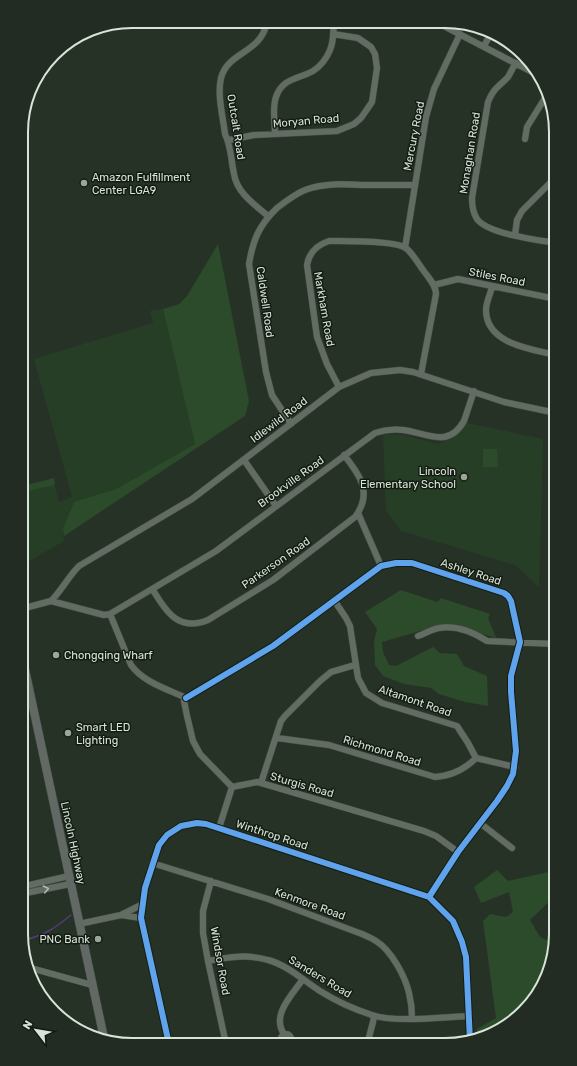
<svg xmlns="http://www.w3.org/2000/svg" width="577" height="1066" font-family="Rubik,sans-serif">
<rect width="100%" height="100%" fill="#273227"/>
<!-- built -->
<path fill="#273e26" d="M163 309 195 444 116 489 74 502 63 528 64 541 21 566 22 490 54 483 59 502 72 497 34 359 153 323 150 311Z
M467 423 543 439 539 587 515 565 401 531 386 510 383 434 404 435 438 444 456 436Z"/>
<!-- green -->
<path fill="#2b4b2a" d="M218 244 249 401 245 416 64 536 63 528 74 502 116 489 195 444 163 309 179 304 187 296Z
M483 449H497L498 467H483Z
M54 478 55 485 22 492V486Z
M401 590 437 602 441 598 490 614 488 618 496 638 473 631 434 627 382 642 383 652 389 665 396 666 433 647 440 653 457 654 464 666 487 676 488 706 465 702 439 694 431 688 404 684 383 676 375 665 374 642 377 629 365 612Z
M497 870 508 881 548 872 553 883 556 885V895L530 920 540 937 555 944 533 1002 481 1039 477 1040V1029L496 1018 483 921 490 914 506 917 513 912 509 892 481 903 474 887Z"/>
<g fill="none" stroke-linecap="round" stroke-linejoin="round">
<!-- stream -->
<path stroke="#543a78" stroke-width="1.5" d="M22 943 25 940C46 934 54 929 71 915"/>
<defs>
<path id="minor" d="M267 22C261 54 228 51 221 78 217 95 223 117 225 134 231 146 231 160 234 174 237 193 254 204 268 216
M438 23 534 73
M484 46 490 35
M516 63C513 67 511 72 508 77 499 87 494 87 488 102L472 198C472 205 473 213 477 219 488 234 537 240 556 243
M275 134C275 122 272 108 276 97 282 78 299 79 313 71 320 67 327 58 330 50 334 41 333 31 334 22
M525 139 527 127 548 93
M229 140 254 135 337 131 354 124 361 118 372 102 377 68 375 54 371 47 358 38 333 34
M515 235 517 220 522 211 556 177
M405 248 426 117 434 89 460 34
M434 285 458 279 556 299
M492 286C491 293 486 302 486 310 486 344 531 349 556 355
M339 387 327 364 317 337 307 265C309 252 317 245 329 241 345 241 394 240 406 248 413 254 418 263 423 270 428 277 436 285 436 294L421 374
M291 424 272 395 266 372 249 264C253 240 259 225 277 208 286 201 295 194 305 190 324 183 343 184 363 185 380 185 397 185 415 185
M244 460 276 506
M358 513 381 566
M153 590C166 612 179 632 208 620L273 580 355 517C373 493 360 475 344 455
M334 600 346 618 350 626 358 678 366 693 382 703 457 726 468 743 476 758
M51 601C62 590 68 577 79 566L192 499 339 387 371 373 400 370 413 372 504 402 556 413
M21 609 51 601 104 615 110 614 216 551 375 433C384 430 394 429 403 430 427 433 448 449 464 421L474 391
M110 614 131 665C143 682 167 689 186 698
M418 636C424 634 432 629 439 628 455 625 473 632 487 641L556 644
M186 698 273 646 381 566 396 563H412L504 593 508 596 511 601 520 642 511 676V692L516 751 513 774 507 786 497 801 458 852 429 897
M186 698 184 701 187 716 193 741 200 754 232 787
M277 738 329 745 435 777C450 776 465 769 476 758
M476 758 515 767
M261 783 281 721 285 716 320 681 331 672 355 665
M232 787 257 782 261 783 424 831 436 836 458 852
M480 823 512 848
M219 828 232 787
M152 863 268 899 362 934C366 936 372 938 376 941 391 950 405 976 409 993 411 1001 412 1010 412 1018
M211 881 203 911V933L208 961 226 1044
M21 887 69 876
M21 894 70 884
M121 915 141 918
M79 924 121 915 143 904
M208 961C228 957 248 954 268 960 287 965 303 980 320 991 336 1001 353 1009 372 1015 395 1023 443 1017 469 1016
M27 967 92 985
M284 1034C271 1015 292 995 303 979
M281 1039a5 5 0 1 1 10 0a5 5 0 1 1-10 0Z
M169 1044 141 918 145 888 159 845 167 835 181 826 197 823 206 824 429 897 453 921 462 942 466 957 470 1041
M367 1045 373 1022 374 1016"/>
<path id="major" d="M21 651 104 1038"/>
</defs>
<!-- minor casing -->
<use href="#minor" stroke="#454e44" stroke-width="7"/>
<!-- major casing -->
<use href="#major" stroke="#454e44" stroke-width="9"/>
<!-- minor -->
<use href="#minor" stroke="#636c63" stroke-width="6"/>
<!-- major -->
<use href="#major" stroke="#626863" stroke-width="8"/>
<defs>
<path id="cycleway" d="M186 698 273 646 381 566 396 563H412L504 593 508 596 511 601 520 642 511 676V692L516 751 513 774 507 786 497 801 458 852 429 897
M169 1044 141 918 145 888 159 845 167 835 181 826 197 823 206 824 429 897 453 921 462 942 466 957 470 1041"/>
</defs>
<!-- cycleway casing -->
<use href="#cycleway" stroke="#131c12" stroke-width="8"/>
<!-- cycleway -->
<use href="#cycleway" stroke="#60a3ed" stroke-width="6"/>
</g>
<!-- one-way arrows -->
<defs><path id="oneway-chevron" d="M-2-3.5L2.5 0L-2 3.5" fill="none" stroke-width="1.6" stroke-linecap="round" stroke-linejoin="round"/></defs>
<use stroke="#afbaae" href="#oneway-chevron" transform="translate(46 889) rotate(-12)"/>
<!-- markers -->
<g fill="#9aa699" stroke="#131c12" stroke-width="1.5">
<circle cx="84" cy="183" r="4"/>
<circle cx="464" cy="477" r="4"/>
<circle cx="56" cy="655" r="4"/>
<circle cx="68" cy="733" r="4"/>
<circle cx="98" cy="939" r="4"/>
</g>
<g text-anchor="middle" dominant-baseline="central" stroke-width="3" stroke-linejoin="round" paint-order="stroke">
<!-- street labels -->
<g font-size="11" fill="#d8e4d7" stroke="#131c12">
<text transform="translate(306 121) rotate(-5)">Moryan Road</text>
<text transform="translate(236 127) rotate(81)">Outcalt Road</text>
<text transform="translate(414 136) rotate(-79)">Mercury Road</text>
<text transform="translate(470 153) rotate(-81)">Monaghan Road</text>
<text transform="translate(497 277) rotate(11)">Stiles Road</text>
<text transform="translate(265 302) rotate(82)">Caldwell Road</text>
<text transform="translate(324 309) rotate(80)">Markham Road</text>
<text transform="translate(279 420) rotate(-37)">Idlewild Road</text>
<text transform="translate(291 482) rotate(-36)">Brookville Road</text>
<text transform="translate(276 563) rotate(-35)">Parkerson Road</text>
<text transform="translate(471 572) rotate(18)">Ashley Road</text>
<text transform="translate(415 701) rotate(19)">Altamont Road</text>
<text transform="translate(382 751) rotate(17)">Richmond Road</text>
<text transform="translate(302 785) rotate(16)">Sturgis Road</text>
<text transform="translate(272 835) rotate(18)">Winthrop Road</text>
<text transform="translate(73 843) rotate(78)">Lincoln Highway</text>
<text transform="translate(310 904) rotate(20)">Kenmore Road</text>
<text transform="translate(220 961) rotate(80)">Windsor Road</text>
<text transform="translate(320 977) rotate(31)">Sanders Road</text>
</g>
<!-- poi labels -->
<g font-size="11" fill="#d8e4d7" stroke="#131c12" text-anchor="start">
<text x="92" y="177">Amazon Fulfillment<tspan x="92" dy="13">Center LGA9</tspan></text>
<text x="456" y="471" text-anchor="end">Lincoln<tspan x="456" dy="13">Elementary School</tspan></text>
<text x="64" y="655">Chongqing Wharf</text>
<text x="76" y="727">Smart LED<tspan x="76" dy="13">Lighting</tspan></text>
<text x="90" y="939" text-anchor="end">PNC Bank</text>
</g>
</g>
<!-- crop -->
<path d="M0 0H577V1066H0ZM132 28H445A104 104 0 0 1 549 132V934A104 104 0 0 1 445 1038H132A104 104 0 0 1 28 934V132A104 104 0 0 1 132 28Z" fill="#232c22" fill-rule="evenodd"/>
<path fill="none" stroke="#d8e4d7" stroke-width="2" d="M132 28H445A104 104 0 0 1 549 132V934A104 104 0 0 1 445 1038H132A104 104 0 0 1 28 934V132A104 104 0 0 1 132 28Z"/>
<!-- north arrow -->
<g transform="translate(36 1030) rotate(301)" stroke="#131c12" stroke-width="3" paint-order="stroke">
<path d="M0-3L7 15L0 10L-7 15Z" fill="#d8e4d7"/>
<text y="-6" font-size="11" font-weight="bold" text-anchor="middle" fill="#d8e4d7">N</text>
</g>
</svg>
